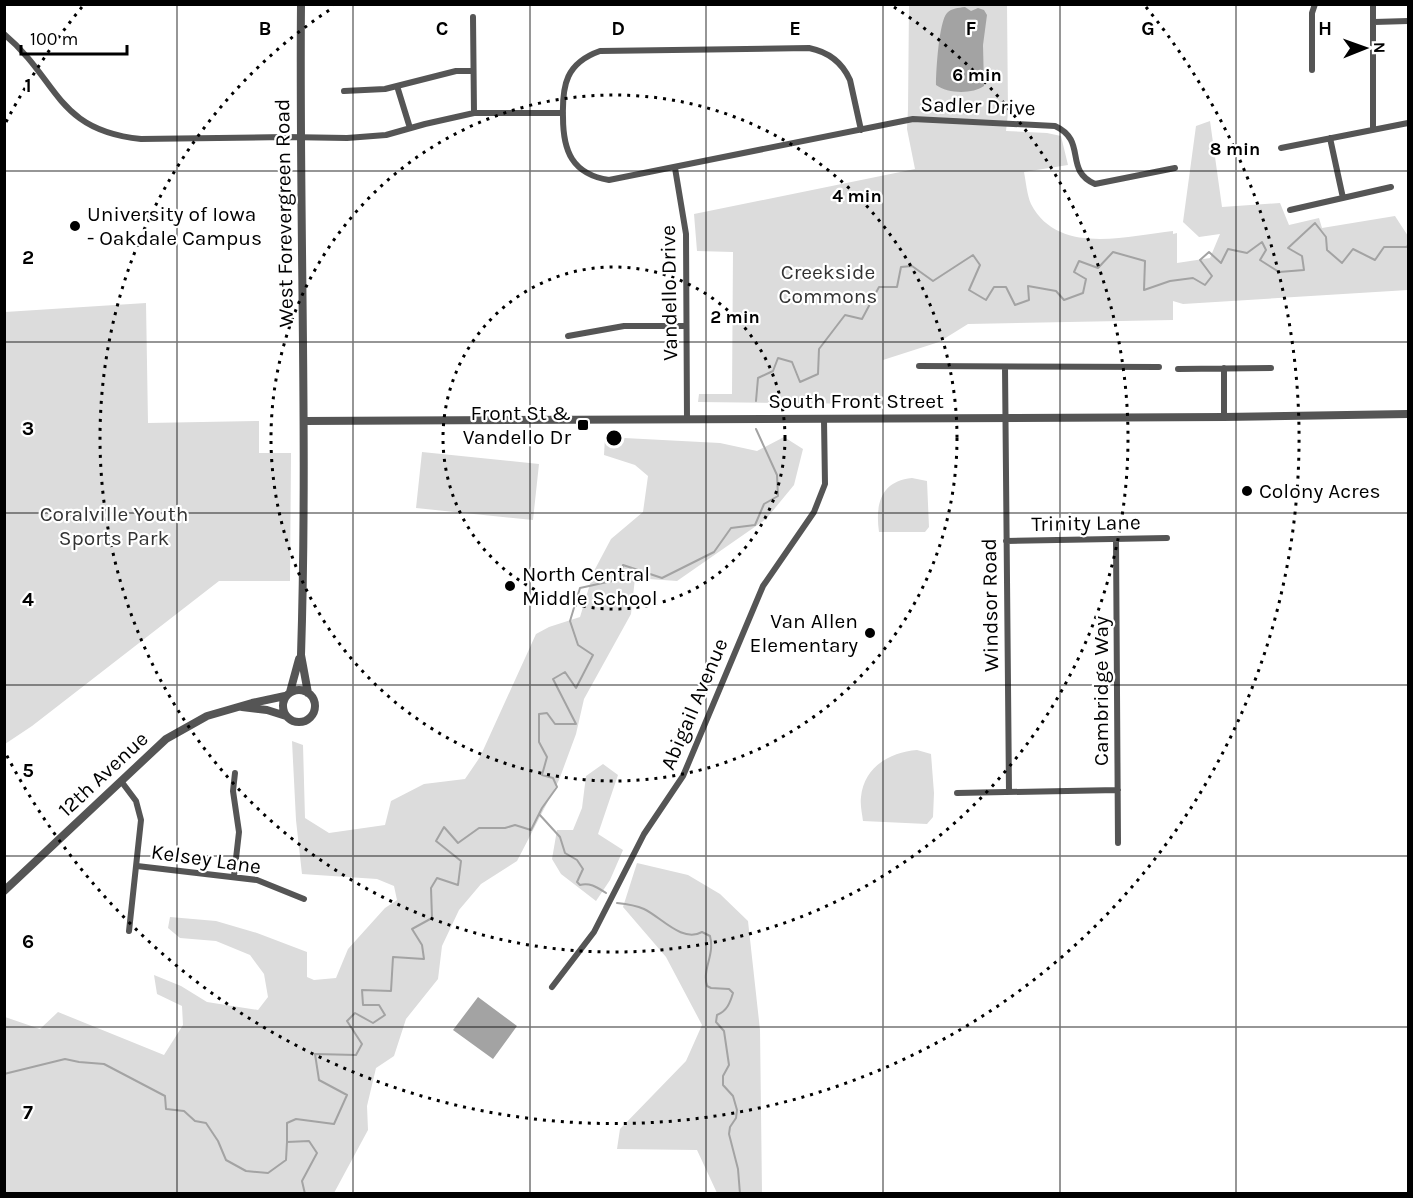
<svg xmlns="http://www.w3.org/2000/svg" width="1413" height="1198" font-family="Karla,sans-serif">
<rect width="100%" height="100%" fill="#fff"/>
<!-- green -->
<path fill="#dcdcdc" d="M909 5H1007L1008 113 1006 131 1047 133 1061 136 1068 165 1024 172C1026 182 1027 195 1031 204 1058 256 1127 236 1173 231V234L1177 233V263L1210 258 1220 234 1199 237 1183 222 1196 126 1210 121 1222 207 1280 203 1289 225 1319 218 1322 228 1395 216 1408 236V290L1183 304 1173 301V320L968 324 939 342 883 360V404L698 402 699 394H732L733 252 697 251 694 214 915 169 907 129 908 109Z
M146 303 148 423 259 421V453H291L290 581H219L32 726 5 744V312Z
M605 437 720 443 757 451 784 437 803 449 794 485 766 519 677 581 635 578 631 614 584 699 576 734 559 780 517 861 481 884 459 910 442 946 438 979 406 1019 394 1056 376 1068 367 1106 368 1130 334 1193H5V1017L40 1029 58 1012 164 1055 183 1025 182 1006 157 994 154 975 181 986 207 1002 258 1010 268 997 264 974 250 955 216 941 180 938 168 928 170 917 216 921 257 933 307 952V977L314 980 336 978 348 949 385 908 397 900 394 886 377 879 302 874 296 820 292 741 303 745 305 818 329 833 385 825 391 801 424 784 465 779 480 757 536 634 549 627 580 617 594 571 611 539 643 512 648 476 635 465 604 455Z
M422 452 539 464 533 520 416 508Z
M912 478 927 481 929 527 925 532H879C875 504 881 481 912 478Z
M917 750 931 754 934 793 933 817 927 824 863 821C862 813 860 805 861 797 864 767 890 752 917 750Z
M603 764 618 775 598 834 623 850 610 880 596 901 561 874 552 859 557 830H573L582 808 586 776Z
M637 863 688 875 720 894 748 921 760 1030 762 1193H717L697 1150 617 1149 620 1129 686 1061 702 1025 666 957 623 907Z"/>
<!-- water -->
<path fill="#a3a3a3" d="M965 7 971 11 978 8 984 10 987 15 983 45 984 86C973 94 948 94 936 85 936 71 939 21 947 13 952 8 958 8 965 7Z
M478 997 517 1026 493 1059 453 1030Z"/>
<g fill="none" stroke-linecap="round" stroke-linejoin="round">
<!-- stream -->
<path stroke="#a3a3a3" stroke-width="2" d="M756 401 758 378 773 371 778 358 792 362 800 382 818 374 819 349 845 315 862 319 879 287H897L901 267 912 266 933 281 973 255 980 265 969 290 986 300 994 287H1006L1015 305 1029 300 1028 286 1056 291 1064 300 1083 293 1086 279 1074 272 1079 261 1098 268 1113 252 1145 261 1144 290 1170 281 1193 278 1205 285 1212 276 1200 260 1209 252 1221 263 1228 249 1247 253 1262 242 1266 250 1260 260 1279 272 1304 270 1302 256 1288 248 1315 223 1326 237 1327 250 1342 263 1353 249 1375 260 1384 247H1407L1408 245
M539 814 560 837 565 853 577 860 583 869 577 882 580 885C590 882 598 888 606 893
M617 903C627 904 635 905 644 909 661 917 682 943 702 932L710 936C715 956 702 968 707 986L711 988 729 989 733 993C730 1003 727 1011 717 1015L716 1022 724 1031 729 1065 723 1076V1085L733 1096 737 1110 736 1118 730 1127 729 1134 738 1169 740 1194
M4 1074 65 1059 79 1062 104 1064 165 1096 166 1109 184 1111 195 1121 206 1123 218 1141 226 1160 246 1171 268 1173 286 1160 287 1142
M305 1194 302 1181 317 1153 309 1141 287 1142V1123L296 1119 334 1124 347 1095 319 1080 315 1054 356 1055 362 1044 347 1021 355 1013 373 1023 385 1015 379 1005H363L362 990 391 991 393 957 424 959 422 945 412 929 432 918 431 888 437 878 458 885 461 861 436 841 444 827 458 843 479 828H505L515 825 531 830 542 808 557 787 553 778 542 775 547 757 539 742V714L547 713 555 724H576L553 679 565 672 576 688 593 655 578 645 570 621 580 588 621 579 623 565 662 578 714 552 731 528 755 525 764 504 778 496 777 475 756 429"/>
<!-- minor -->
<path stroke="#555" stroke-width="6" d="M473 17 474 113
M1374 22 1408 21
M4 34C59 80 55 130 141 139L286 137 347 138 386 135 425 124 474 113H563
M1312 70V13L1315 4
M397 86 410 128
M344 91 385 89 456 71H473
M861 130 850 80C842 62 829 52 809 48L600 51C566 63 562 85 563 117 563 151 572 174 609 180L913 119 1055 126C1088 141 1063 170 1095 184L1175 168
M1373 130V4
M1330 138 1343 198
M1281 148 1408 123
M675 168 686 234 687 419
M1290 210 1391 187
M568 336 624 326H686
M919 366 1159 367
M1005 367 1009 792
M1224 368V417
M1178 369 1271 368
M1116 539 1118 843
M1006 541 1167 538
M121 781 136 801 141 820 129 931
M957 793 1118 790
M137 866 257 880 304 899
M234 876 239 832 233 791 235 773
M552 987 594 932 644 834 683 776 763 586 814 512 825 484 824 420"/>
<!-- tertiary -->
<path stroke="#555" stroke-width="8" d="M301 4C299 221 308 438 301 655L308 693
M304 421 1224 417 1408 414
M283 706a16 16 0 1 1 32 0a16 16 0 1 1-32 0Z
M290 692 299 659
M242 707 267 710 286 716
M4 891 166 739 207 716 252 703 285 696"/>
</g>
<!-- grid -->
<path fill="none" stroke="#000" stroke-width="1.5" stroke-opacity="0.55" d="M177 4V1194M353 4V1194M530 4V1194M706 4V1194M883 4V1194M1060 4V1194M1236 4V1194M4 171H1408M4 342H1408M4 513H1408M4 685H1408M4 856H1408M4 1027H1408"/>
<!-- distance rings -->
<g fill="none" stroke="#000" stroke-width="3" stroke-dasharray="3 6">
<circle cx="614" cy="438" r="171"/>
<circle cx="614" cy="438" r="343"/>
<path d="M894 7A514 514 0 1 1 334 7"/>
<path d="M6 122A685 685 0 0 1 82 7M1146 7A685 685 0 1 1 6 754"/>
</g>
<!-- markers -->
<g fill="#000" stroke="#fff" stroke-width="2">
<circle cx="75" cy="226" r="6"/>
<rect x="577" y="419" width="12" height="12" rx="3"/>
<circle cx="1247" cy="491" r="6"/>
<circle cx="510" cy="586" r="6"/>
<circle cx="870" cy="633" r="6"/>
</g>
<g text-anchor="middle" dominant-baseline="central" stroke-width="4.5" stroke-linejoin="round" paint-order="stroke">
<!-- street labels -->
<g font-size="21" fill="#000" stroke="#fff">
<text transform="translate(978 106) rotate(2)">Sadler Drive</text>
<text transform="translate(284 213) rotate(-91)">West Forevergreen Road</text>
<text transform="translate(669 293) rotate(-91)">Vandello Drive</text>
<text x="856" y="401">South Front Street</text>
<text transform="translate(1086 523) rotate(-1)">Trinity Lane</text>
<text transform="translate(990 605) rotate(-91)">Windsor Road</text>
<text transform="translate(1101 691) rotate(-90)">Cambridge Way</text>
<text transform="translate(694 704) rotate(-67)">Abigail Avenue</text>
<text transform="translate(103 774) rotate(-43)">12th Avenue</text>
<text transform="translate(206 859) rotate(8)">Kelsey Lane</text>
</g>
<!-- poi labels -->
<g font-size="21" fill="#000" stroke="#fff" text-anchor="start">
<text x="87" y="214">University of Iowa<tspan x="87" dy="24">- Oakdale Campus</tspan></text>
<text x="571" y="413" text-anchor="end">Front St &amp;<tspan x="571" dy="24">Vandello Dr</tspan></text>
<text x="1259" y="491">Colony Acres</text>
<text x="522" y="574">North Central<tspan x="522" dy="24">Middle School</tspan></text>
<text x="858" y="621" text-anchor="end">Van Allen<tspan x="858" dy="24">Elementary</tspan></text>
</g>
<!-- park labels -->
<g font-size="21" fill="#333" stroke="#fff">
<text x="828" y="272">Creekside<tspan x="828" dy="24">Commons</tspan></text>
<text x="114" y="514">Coralville Youth<tspan x="114" dy="24">Sports Park</tspan></text>
</g>
</g>
<g font-size="20" text-anchor="middle" font-weight="bold" fill="#000" stroke="#fff" stroke-width="4.5" stroke-linejoin="round" paint-order="stroke">
<text x="265" y="35">B</text>
<text x="442" y="35">C</text>
<text x="618" y="35">D</text>
<text x="795" y="35">E</text>
<text x="971" y="35">F</text>
<text x="1148" y="35">G</text>
<text x="1325" y="35">H</text>
<text x="28" y="92">1</text>
<text x="28" y="264">2</text>
<text x="28" y="435">3</text>
<text x="28" y="606">4</text>
<text x="28" y="777">5</text>
<text x="28" y="948">6</text>
<text x="28" y="1119">7</text>
</g>
<circle cx="614" cy="438" r="9" fill="#000" stroke="#fff" stroke-width="3"/>
<g font-size="18" text-anchor="middle" font-weight="bold" fill="#000" stroke="#fff" stroke-width="4.5" stroke-linejoin="round" paint-order="stroke">
<text x="977" y="81">6 min</text>
<text x="1235" y="155">8 min</text>
<text x="857" y="202">4 min</text>
<text x="735" y="323">2 min</text>
</g>
<!-- border -->
<rect width="1413" height="1198" fill="none" stroke="#000000" stroke-width="12"/>
<!-- north arrow -->
<g transform="translate(1365 48) rotate(89)" stroke="#ffffff" stroke-width="4.5" paint-order="stroke">
<path d="M0-4.5L10 22L0 15L-10 22Z" fill="#000000"/>
<text y="-9" font-size="16" font-weight="bold" text-anchor="middle" fill="#000000">N</text>
</g>
<!-- scale -->
<path d="M21 45v9h106v-9" fill="none" stroke="#000000" stroke-width="3"/>
<text x="30" y="45" font-size="18" fill="#000000" stroke="#ffffff" stroke-width="4.5" paint-order="stroke">100 m</text>
</svg>
